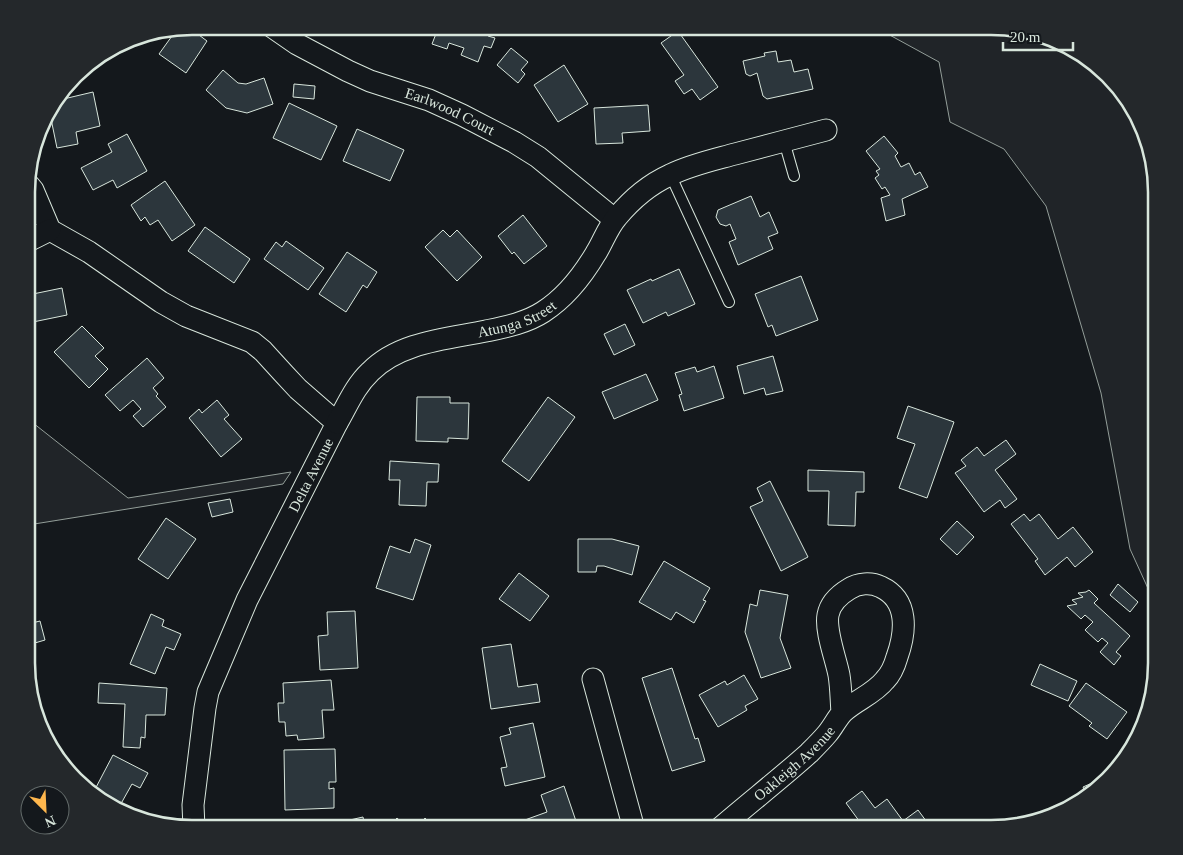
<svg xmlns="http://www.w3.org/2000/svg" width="1183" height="855" font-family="'Times New Roman',serif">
<rect width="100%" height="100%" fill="#14181c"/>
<!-- green -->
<path fill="#202428" stroke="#939e99" d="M875 27H1002L1045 35 1092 61 1140 118 1156 181V606L1130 549 1101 393 1046 206 1004 149 950 122 939 62Z
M28 419 128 498 291 472 283 484 28 525Z"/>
<!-- building -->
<path fill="#2c363c" stroke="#d8e6dc" d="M194 26 198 28 195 32 207 41 186 73 159 54 177 29Z
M439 26H491L488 36 495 38 491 48 484 46 478 62 461 55 464 48 449 43 447 49 432 44Z
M678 31 718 87 700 100 692 89 684 94 675 81 684 75 661 43Z
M511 48 528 62 521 70 525 74 518 83 497 65Z
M776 51 778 62 791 60 794 72 808 69 813 89 767 99 763 96 757 73 750 76 746 74 743 61 765 56 764 53Z
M564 65 588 104 558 122 534 85Z
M223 70 238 83 246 84 264 78 273 104 247 113 226 108 206 90Z
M294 84 315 86 314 99 293 97Z
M93 92 100 126 76 132 78 144 57 148 49 109 55 101Z
M289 103 337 126 321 160 273 138Z
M648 105 650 131 622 133 623 143 596 144 594 108Z
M357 129 404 150 390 181 343 161Z
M127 134 147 171 117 188 113 180 93 190 81 168 112 152 108 144Z
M884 136 898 153 895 156 901 167 909 163 915 175 920 172 928 187 902 199 905 215 886 221 881 198 890 195 885 187 882 189 875 178 879 175 876 171 880 169 866 151Z
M165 181 195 225 172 241 158 220 150 225 145 217 141 221 131 205Z
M751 196 760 217 769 212 778 233 768 237 773 249 738 265 729 242 736 239 730 224 726 226 720 224 716 217 718 210Z
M523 215 547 246 524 264 514 252 512 254 498 236Z
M205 227 250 259 234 283 188 251Z
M443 230 450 237 457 230 482 257 457 281 425 247Z
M286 241 324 268 308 290 264 259 276 242 282 247Z
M347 252 377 272 367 288 363 285 346 312 319 294Z
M679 269 695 304 668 316 666 312 643 323 627 290 651 279 652 281Z
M801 276 818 320 776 336 772 325 768 327 755 294Z
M62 288 67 315 28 323V295Z
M625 324 635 345 614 355 604 334Z
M82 326 104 348 95 356 108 369 89 388 54 352Z
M773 356 783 391 766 395 764 388 744 394 737 366Z
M147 358 164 378 153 388 158 394 156 396 166 407 143 427 133 416 141 409 133 400 120 411 105 395Z
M714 366 724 398 684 411 679 395 682 394 675 373 695 367 697 372Z
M646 374 658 400 614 419 602 392Z
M417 397H450V403H469L468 439 448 438V442L416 441Z
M548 397 575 417 529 481 502 461Z
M217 400 229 415 224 419 242 439 221 457 189 418 199 409 202 413Z
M908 406 954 422 927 498 899 488 915 444 897 438Z
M1006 440 1016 454 995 470 1017 499 1005 508 1000 500 984 512 955 473 966 466 961 460 977 447 984 456Z
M390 461 439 464 438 482H427L426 506 399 505 400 480H389Z
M808 470 864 472V492H856L855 526 828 525 829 491H808Z
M770 481 808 557 781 571 750 507 763 501 757 488Z
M230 499 233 512 212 517 208 503Z
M1024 514 1030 521 1039 514 1058 539 1073 527 1093 552 1075 567 1067 557 1045 575 1035 561 1038 559 1011 524Z
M166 518 196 539 168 579 138 559Z
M957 521 974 537 957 555 940 539Z
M415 539 431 545 413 600 376 588 390 546 410 553Z
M578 539H612L639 546 632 575 604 566H597L596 572H578Z
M664 561 710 588 703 600 706 601 694 623 676 612 671 620 639 602Z
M519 573 549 596 530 621 499 599Z
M1118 584 1138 602 1130 612 1110 595Z
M760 590 788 595 780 638 791 668 761 678 745 632 750 604 757 606Z
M1089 590 1098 599 1094 603 1130 636 1116 652 1121 656 1114 665 1100 652 1108 643 1102 638 1098 642 1085 630 1093 622 1085 615 1081 619 1067 606 1077 604 1072 600 1083 597 1078 593 1086 592Z
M355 611 358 668 320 670 318 636 328 635 327 612Z
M151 614 164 620 162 626 181 634 174 650 166 647 155 674 130 664Z
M40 621 45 640 28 645V624Z
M511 644 518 687 537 684 540 702 491 709 482 648Z
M1040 664 1077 681 1068 701 1031 685Z
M672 668 695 739 698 738 705 761 672 771 642 678Z
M744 675 758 699 745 706 747 710 718 727 699 695 725 681 727 685Z
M331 680 334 710H322L324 738 298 740 297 735 286 736 285 722H279L278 703H284L283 683Z
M99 683 167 688 165 715H146L145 738 141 737 140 748 123 747 125 704 98 703Z
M1086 683 1127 712 1107 739 1089 726 1092 723 1069 706Z
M533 723 545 777 505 786 501 768 507 767 500 737 511 734 509 728Z
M335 749 336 782H329V789L334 788V808L285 810 284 750Z
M113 755 148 773 140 788 132 784 118 809 92 795Z
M1092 783 1094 787 1086 794 1083 787Z
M564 786 578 827 573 829H500L547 812 541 795Z
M862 791 875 808 887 799 903 821 918 810 932 829H865L846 803Z
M363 817 365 828H342L341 822Z
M397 818 409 829 387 828Z
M425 818 436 829H416Z"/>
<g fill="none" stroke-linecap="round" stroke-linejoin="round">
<defs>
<path id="service" d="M784 141 794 176
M670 174 729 302"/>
<g id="minor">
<path id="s1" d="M271 26 297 44 348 71 370 81 429 100 462 115 514 142 538 157 614 219"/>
<path d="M28 184 33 190 50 230 89 252 161 302 186 316 252 342 263 351 284 374 298 389 337 423 247 600 208 692 205 708 193 805 194 828"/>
<path d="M28 241 50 230"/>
<path id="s2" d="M337 423C347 406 355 386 370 372 399 342 447 339 486 331 505 327 526 323 543 312 565 298 583 275 596 253 603 242 608 227 617 217 632 199 648 185 670 175 690 165 713 160 735 154 765 146 796 138 826 130"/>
<path d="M593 679 634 829"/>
<path id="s3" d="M719 829C749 803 780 779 809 753 815 747 822 740 827 734 833 727 837 718 843 712 856 700 874 694 885 680 891 674 895 664 897 657 906 632 909 600 881 587 871 582 858 583 849 589 839 595 830 604 828 615 825 631 836 659 839 675 841 687 841 700 842 713"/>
</g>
</defs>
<!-- service casing -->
<use href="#service" stroke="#d8e6dc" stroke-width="12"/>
<!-- minor casing -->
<use href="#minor" stroke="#d8e6dc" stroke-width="23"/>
<!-- service -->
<use href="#service" stroke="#14181c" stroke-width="10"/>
<!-- minor -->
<use href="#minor" stroke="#14181c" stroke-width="21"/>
</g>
<g text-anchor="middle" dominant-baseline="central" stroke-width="4" stroke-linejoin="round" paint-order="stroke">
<!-- street labels -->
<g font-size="15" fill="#d8e6dc" stroke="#14181c">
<text stroke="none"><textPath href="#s1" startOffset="199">Earlwood Court</textPath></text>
<text stroke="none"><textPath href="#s2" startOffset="219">Atunga Street</textPath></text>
<text transform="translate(311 475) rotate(-63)">Delta Avenue</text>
<text stroke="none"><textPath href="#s3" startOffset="100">Oakleigh Avenue</textPath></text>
</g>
</g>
<!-- crop -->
<path d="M0 0H1183V855H0ZM192 35H991A157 157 0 0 1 1148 192V663A157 157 0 0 1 991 820H192A157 157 0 0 1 35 663V192A157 157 0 0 1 192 35Z" fill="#24282b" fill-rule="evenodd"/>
<path fill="none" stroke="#d8e6dc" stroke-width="2.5" d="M192 35H991A157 157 0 0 1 1148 192V663A157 157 0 0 1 991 820H192A157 157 0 0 1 35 663V192A157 157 0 0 1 192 35Z"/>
<!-- north arrow -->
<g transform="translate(45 810) rotate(156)"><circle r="24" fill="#14181c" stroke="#626a69"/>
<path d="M0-4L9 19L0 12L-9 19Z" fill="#ffb74d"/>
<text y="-8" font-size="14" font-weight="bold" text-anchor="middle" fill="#d8e6dc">N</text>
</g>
<!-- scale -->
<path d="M1003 42v8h70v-8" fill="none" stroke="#d8e6dc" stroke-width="2.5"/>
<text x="1010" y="42" font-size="15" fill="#d8e6dc" stroke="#14181c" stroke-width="4" paint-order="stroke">20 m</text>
</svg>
